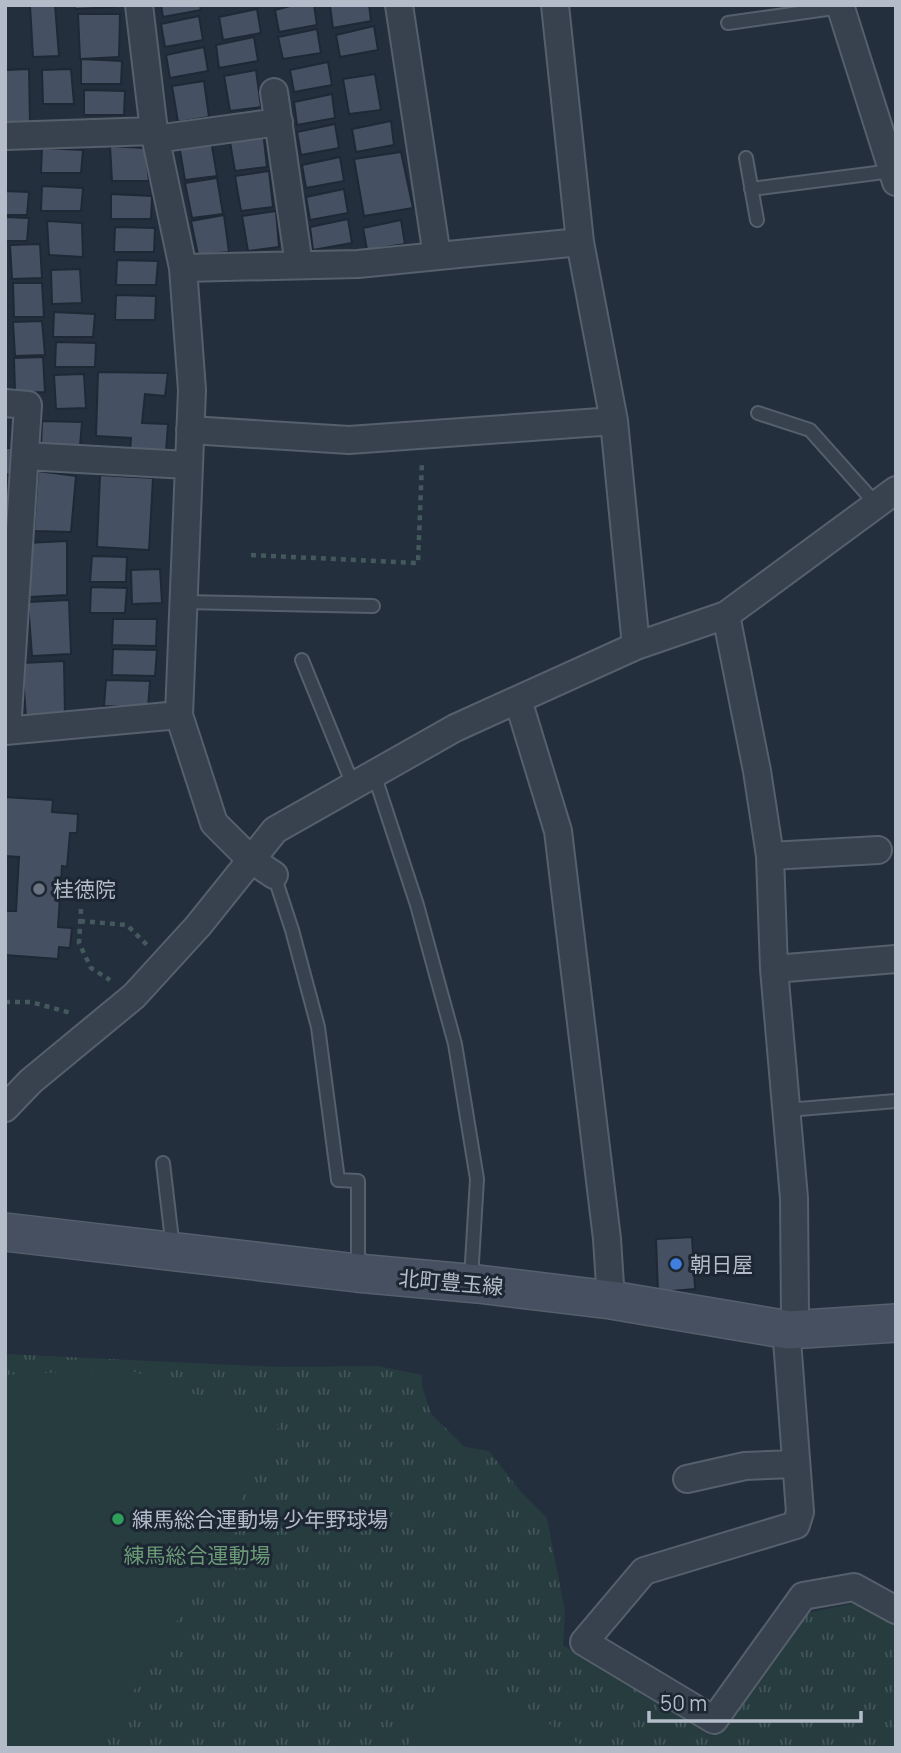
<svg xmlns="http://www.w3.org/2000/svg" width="901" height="1753" font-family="Manrope,'Noto Sans JP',sans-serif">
<defs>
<pattern id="park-tufts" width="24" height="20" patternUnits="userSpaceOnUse" patternTransform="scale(1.75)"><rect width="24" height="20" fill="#263c3f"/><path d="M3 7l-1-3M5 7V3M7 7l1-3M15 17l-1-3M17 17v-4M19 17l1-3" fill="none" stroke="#435659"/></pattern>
</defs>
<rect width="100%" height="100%" fill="#242f3e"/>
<!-- park -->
<path fill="url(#park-tufts)" d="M5 1354 279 1367 378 1366 422 1375V1386L431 1414 465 1447 489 1451 522 1493 547 1518 565 1612 563 1645 711 1736 807 1613 860 1602 896 1625V1748H5Z"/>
<!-- pitch -->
<path fill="#263c3f" d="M127 1369 279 1426 182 1613 98 1748H5V1375Z
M462 1665 585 1748H406Z"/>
<!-- building -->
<path fill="#455162" stroke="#1f2835" stroke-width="2" d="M30 5H55L59 56 33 57Z
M75 5H114V7L75 9Z
M161 5H200L201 10 163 17Z
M294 5H314L317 25 279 32 275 10Z
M369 5 371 21 333 28 330 6Z
M257 9 261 33 223 40 219 17Z
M78 14H120L119 57 80 59Z
M199 16 203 40 165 47 161 24Z
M374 26 378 50 340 57 336 35Z
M317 29 321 53 283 59 278 37Z
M254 37 258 61 219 68 216 45Z
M204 47 208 71 170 78 166 55Z
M81 59 122 61 121 84H81Z
M328 62 332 85 294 92 290 70Z
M29 69 30 123 5 124V70Z
M71 69 74 104H43L42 70Z
M256 70 261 107 230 111 224 76Z
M375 74 381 110 349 114 343 79Z
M204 81 209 117 178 122 172 86Z
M84 90 125 91 124 115H84Z
M332 94 335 118 297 125 294 102Z
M391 121 394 145 356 152 352 129Z
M335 124 339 148 301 155 297 132Z
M263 131 267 167 235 171 229 136Z
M211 140 217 176 185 180 179 145Z
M110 146 145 148 149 181H112Z
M42 148 83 150 81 173H41Z
M401 152 413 208 364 216 354 159Z
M340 157 344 181 306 188 302 165Z
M269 171 273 207 241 211 235 176Z
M217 178 223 214 192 218 185 183Z
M42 186 83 188 81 211H41Z
M344 189 348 213 310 220 306 197Z
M5 191 29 192 27 215H5Z
M111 194 152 196 151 219H111Z
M276 211 279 247 248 251 242 216Z
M224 215 229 252 198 255 191 221Z
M5 217 29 218 27 241H5Z
M348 219 352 243 313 250 310 227Z
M401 220 405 244 367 250 363 228Z
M47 221 82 223 83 257 49 255Z
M115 227 155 228 154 252H114Z
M40 244 42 278 12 279 10 245Z
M117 260 158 261 156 285H116Z
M80 269 82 303 52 304 51 270Z
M13 283H42L44 317H14Z
M116 295 156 296 155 320H115Z
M54 312 95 314 93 337H53Z
M42 321 45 355 15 356 13 322Z
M56 342 96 343 95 367H55Z
M43 357 45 392 15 393 14 358Z
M98 372 168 373 165 396 145 394 142 423 168 424 166 452 130 451 131 438 96 436Z
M84 374 86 408 56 409 54 375Z
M42 421 82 422 80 446H41Z
M5 448H13L11 475 5 474Z
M38 471 76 476 71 532 34 531Z
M100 475 153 478 149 550 97 547Z
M67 541V595L29 597 25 543Z
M92 556 127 557 126 582H90Z
M160 569 162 603 132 604 131 570Z
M91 587 127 588 125 613H90Z
M69 600 71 654 32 656 28 602Z
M113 619H157L156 646 112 645Z
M113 649 157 650 155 676 112 675Z
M64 661 65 715 26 717 22 663Z
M106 680 150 681 148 708 104 706Z
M5 797 53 800 52 812 78 814 77 833H70L67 867 62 866 58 927 72 928 70 948 59 947 58 959 5 955V911H16L19 857 5 856Z
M692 1237 695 1289 658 1292 656 1239Z"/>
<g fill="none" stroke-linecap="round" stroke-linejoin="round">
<defs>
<path id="lane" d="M728 23 841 7
M746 158 757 220
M751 189 892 171
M758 413 810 430 877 505
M184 602 373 606
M302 660 353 785
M374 774 417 905 455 1044 477 1179 471 1279
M274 875 292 930 318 1027 338 1180 358 1181V1270
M787 1110 896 1101
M163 1163 173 1249"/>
<path id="street" d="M139 5 154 131 183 268 192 390 179 715 214 823 250 859 274 875
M399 5 437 256
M555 5 580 242 614 421 636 646
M840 5 896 182
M274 92 299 265
M5 136 154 131
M156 139 279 122
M183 268 358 264 580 242
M5 403 28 405 7 731
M190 430 349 440 614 421
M25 456 187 465
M726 615 757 771 770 856 774 969 794 1198 795 1314 787 1340 800 1512 796 1525 644 1571 584 1642 714 1720 803 1596 854 1587 896 1610
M518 700 558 831 607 1239 611 1300
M5 731 179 715
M770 856 878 850
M774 969 896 959
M5 1108 31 1081 134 996 198 926 275 830 455 728 636 646 726 615 896 490
M687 1479 745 1466 794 1464"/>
<path id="secondary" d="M5 1232 357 1273 478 1284 611 1300 789 1330 896 1323"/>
</defs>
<!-- lane casing -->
<use href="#lane" stroke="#565f6c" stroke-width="16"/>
<!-- street casing -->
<use href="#street" stroke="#565f6c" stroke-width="30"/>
<!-- secondary casing -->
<use href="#secondary" stroke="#565f6c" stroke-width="40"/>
<!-- path -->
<path stroke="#44595c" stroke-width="4.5" stroke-dasharray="5 5" stroke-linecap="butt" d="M251 555 418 563 422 462
M81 909 79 943 91 968 110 980
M80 921 127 925 147 945
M5 1002H31L71 1013"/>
<!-- lane -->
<use href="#lane" stroke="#38414e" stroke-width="12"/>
<!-- street -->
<use href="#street" stroke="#38414e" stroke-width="26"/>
<!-- secondary -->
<use href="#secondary" stroke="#465061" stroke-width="37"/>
</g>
<!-- markers -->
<circle fill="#6b7280" stroke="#1d2633" stroke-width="2.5" cx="39" cy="889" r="7"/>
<circle fill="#3f7fe0" stroke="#1d2633" stroke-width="2.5" cx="676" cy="1264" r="7"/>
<circle fill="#2e9e5b" stroke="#1d2633" stroke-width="2.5" cx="118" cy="1519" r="7"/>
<g text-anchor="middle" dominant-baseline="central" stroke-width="6" stroke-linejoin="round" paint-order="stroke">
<!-- poi labels -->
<g font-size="21" fill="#b4bcc9" stroke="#1d2633" text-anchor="start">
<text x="53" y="889">桂徳院</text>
<text x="690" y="1264">朝日屋</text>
<text x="132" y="1519">練馬総合運動場 少年野球場</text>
</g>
<!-- street labels -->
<g font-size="21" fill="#b4bcc9" stroke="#1d2633">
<text transform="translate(451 1282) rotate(5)">北町豊玉線</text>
</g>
<!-- park labels -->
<g font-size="21" fill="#6b9a76" stroke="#1d2633">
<text x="197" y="1555">練馬総合運動場</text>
</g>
</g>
<!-- border -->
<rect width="901" height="1753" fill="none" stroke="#b4bcc9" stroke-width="14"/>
<!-- scale -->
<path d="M649 1711v10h212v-10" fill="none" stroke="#b4bcc9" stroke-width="3.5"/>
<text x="660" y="1711" font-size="21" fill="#b4bcc9" stroke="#1d2633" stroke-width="5" paint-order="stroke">50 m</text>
</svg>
